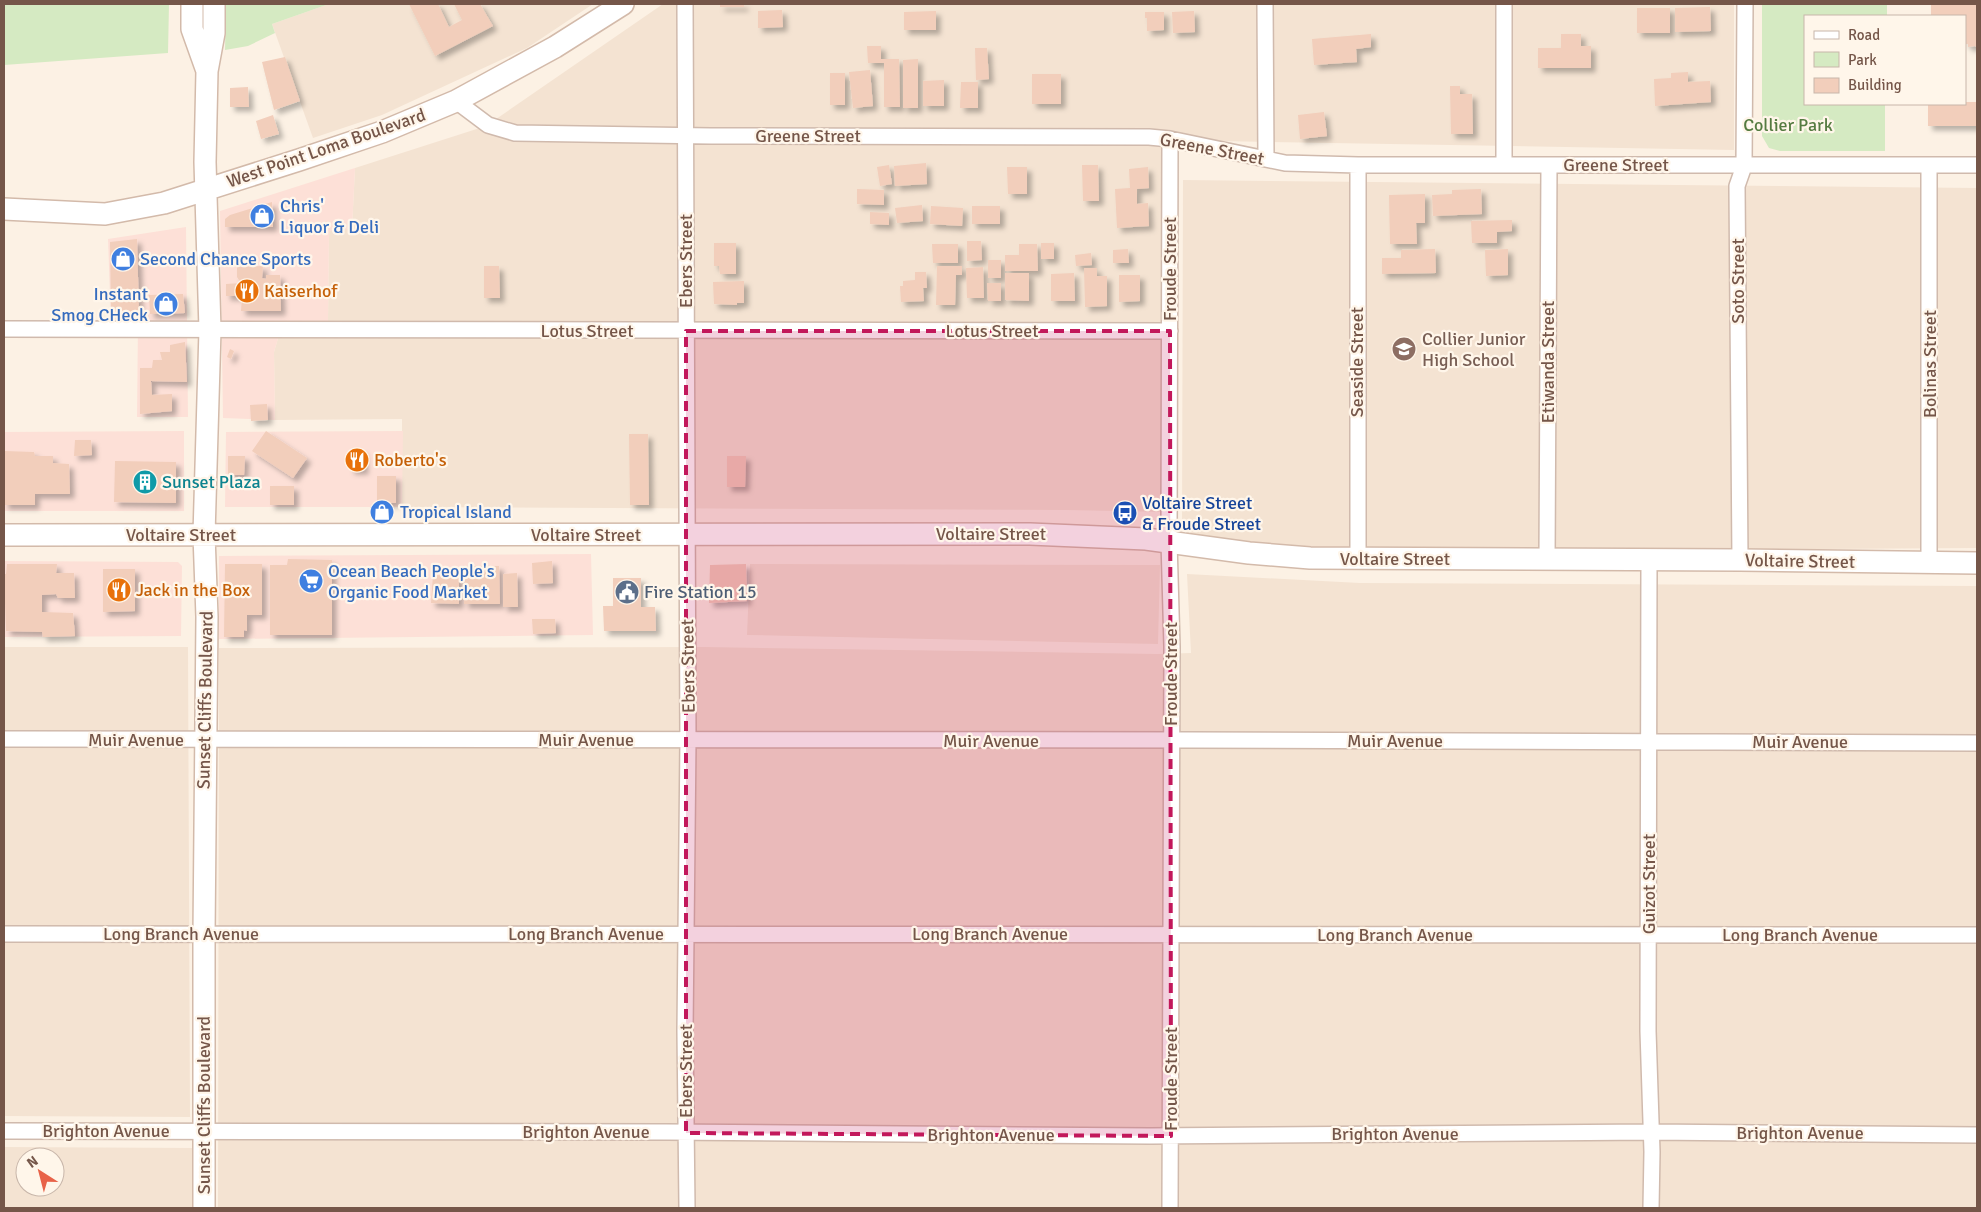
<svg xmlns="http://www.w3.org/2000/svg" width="1981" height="1212" font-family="Signika,sans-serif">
<defs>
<filter id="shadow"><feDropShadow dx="4.5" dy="4.5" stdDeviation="2.5" flood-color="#0004"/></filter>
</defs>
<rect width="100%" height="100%" fill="#fcf1e4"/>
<!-- residential -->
<path fill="#f4e3d2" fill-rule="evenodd" d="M329 4H593L527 48 382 115 313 138 272 24Z
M663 4H1734V150L1162 140 1163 309 1168 512 1066 510 402 507V419L275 420 274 352 283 321H328L329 230 352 228 355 168 486 126Z
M1183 180 1977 188V548L1351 552 1259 547 1182 531Z
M750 564 1160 565 1158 644 747 635Z
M1187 574 1360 583 1977 586V1208H218L219 648 704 647 1157 654 1191 653Z
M4 647H188L190 1117 4 1116Z
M4 1147 195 1148 194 1208H4ZM25 1157H55V1187H25Z"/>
<!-- commercial -->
<path fill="#fde0d7" d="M355 168 352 229 329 231 328 321 283 322 274 352 275 420 223 418 220 211Z
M186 227 188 417H137L138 323 111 321 108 239Z
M184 431V511H4V432Z
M403 431 402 507H225L226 432Z
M591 554 593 635 219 639V556Z
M4 561 178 562 182 566 181 636 4 637Z"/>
<!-- green -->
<path fill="#d5eac2" d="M4 4H169L168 53 4 65Z
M226 4H329L272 24 275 33 248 46 225 50Z
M1762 4H1887V16H1805V104H1885V151H1780L1769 148 1762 136Z"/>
<!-- building -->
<path fill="#f2cebb" filter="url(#shadow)" d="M409 4H438L449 27 462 20 454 4H480L493 26 435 56Z
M720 4H744V7H720Z
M1931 4H1977V48L1975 46 1968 47V44H1965V16H1931Z
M1710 7 1711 31 1675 32V8Z
M1637 8H1670V33H1637Z
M782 10 783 27 758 28V11Z
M936 11V30H904V12Z
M1194 11 1195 32 1173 33 1172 12Z
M1145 12H1164V30L1147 31V18H1145Z
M1371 34V47L1356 49 1357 62 1314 65 1312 39Z
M1561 34H1581V46H1591V68H1538V48H1561Z
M867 46H881V59H899L900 107H884V63H868Z
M975 48H987L989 79 976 80Z
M285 57 300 101 274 110 262 62Z
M918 59V108H903V60Z
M870 70 873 106 853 108 849 72Z
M1688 72V82L1710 81 1711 102 1655 106 1654 79 1671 78V73Z
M830 73H845V105H830Z
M1032 74H1061V104H1032Z
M944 80V106H923V81Z
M961 82H978V108H960Z
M1450 86H1460V94H1472L1473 134H1451Z
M248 87 249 107H230V88Z
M1965 102H1977V126H1928V105L1965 104Z
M1324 112 1327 136 1300 139 1298 115Z
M273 115 279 134 261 139 256 121Z
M926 163 927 184 895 186 894 166Z
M889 165 892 184 880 186 877 167Z
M1082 165H1098L1099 201H1083Z
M1007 167H1027V194H1008Z
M1148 167 1149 188 1137 189V204L1148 203 1149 226 1117 228 1115 189 1130 188 1129 169Z
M857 189 884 190V205L857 204Z
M1481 189 1482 214 1433 216 1432 195 1452 194V190Z
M1425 194V223H1416L1417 244H1390L1389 195Z
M272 202 273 227H225V219L230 215Z
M922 205 923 221 897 223 895 208Z
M931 206 963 208 962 226 930 224Z
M972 206H1000V224H972Z
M870 212 889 213V225L870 224Z
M1512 220V231L1497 232V243H1472L1471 221Z
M137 239 139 313 111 312 110 242Z
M967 241H981L982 260 967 261Z
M714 243H736V274H720L719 266H714Z
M1041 243H1054V259H1041Z
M932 244H958V263H933Z
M1019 244H1037L1038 271H1005V255H1019Z
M1128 249 1129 263H1113V250Z
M1435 249 1436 273 1382 274V258H1401V250Z
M1508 249V275L1486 276 1485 250Z
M1091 253 1092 265 1076 266 1075 255Z
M988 260H1001V278H988Z
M263 266 262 278 266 279V275H280L281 311H241L242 296H226V284L241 283 237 277V267Z
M484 266H499L500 298H484Z
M937 266H962V275H956L955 305H936Z
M983 267 984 298H967L966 268Z
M1084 268H1097V276H1107V306L1085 307Z
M915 272H926L927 288H923L924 301 901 302 900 286H903V281L915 280Z
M1005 273H1029V301L1005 300Z
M1074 273 1075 301H1051V274Z
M1119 275H1140V301L1119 302Z
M744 281V303H737V305L714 304 713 282Z
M987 283H1001V301H988Z
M183 294 185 313 150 314 149 295Z
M185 342 187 382 151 381 152 395 172 394V411L140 414V368H152L153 360H162L160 352H170V345Z
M230 349 234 351 231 359 227 357Z
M267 404 268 420 251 421 250 405Z
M266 431 307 458 293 478 252 451Z
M629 434H648L649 505H630Z
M75 440H91L92 455 74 456Z
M350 450H363L364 470H350Z
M4 451 34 452 35 456H53V463L69 464 70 494H35V505H4Z
M228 456H245L244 475H228Z
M727 456H746L745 487H727Z
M115 461 176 462V503L114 502Z
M377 476H396V503H377Z
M270 486H294V505H270Z
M288 559 332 560V635H270V565H287Z
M552 561 553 583 533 584 532 563Z
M7 564H57L56 573H74L75 598H58L56 594 42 595V612L73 613 75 636 43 637 42 632 6 631 4 574H6Z
M225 564H262V615H247V631L244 630V637H224Z
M746 564 747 601 709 603 710 565Z
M464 566H499L500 604H464Z
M103 569H135V611L103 612Z
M517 573 518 607H503V574Z
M433 575 459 576V604L431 603Z
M613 578H641V607H655L656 631H604L603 606H613Z
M532 619H555L556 633 533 634Z"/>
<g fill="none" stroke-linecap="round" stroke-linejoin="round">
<defs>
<path id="street" d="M685 4 688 740 685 1031 687 1208
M1265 4 1266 159
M456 101 488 125 515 133 711 136 1149 137 1170 139 1285 163 1358 165H1977
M1170 139 1169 541 1172 647 1170 1208
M1504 165V4
M1929 166V562
M4 329 1170 331
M1358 559V165
M1547 560 1549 165
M1649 560 1648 1031 1652 1152 1651 1208
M1740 560 1737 186 1744 166 1745 4
M4 739 1192 740 1977 743
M4 934 1977 935
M4 1131 666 1132 1150 1136 1651 1132 1977 1135"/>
<path id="secondary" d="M192 4V29L207 71
M4 209 105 214 164 203 299 160 382 132 456 101 555 47 623 4
M4 535 1030 534 1146 539 1249 553 1310 558 1740 560 1977 563
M204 1208V934L207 617 204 535 210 330 205 162 207 71 214 33V4"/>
</defs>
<!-- street casing -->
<use href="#street" stroke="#d0baad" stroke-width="18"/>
<!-- secondary casing -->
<use href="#secondary" stroke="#d3baaa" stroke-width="24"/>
<!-- street -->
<use href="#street" stroke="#fff" stroke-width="15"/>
<!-- secondary -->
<use href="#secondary" stroke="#fff" stroke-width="21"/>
</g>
<!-- marked area -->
<path fill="#c2185b" fill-opacity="0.2" stroke="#c2185b" stroke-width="4" stroke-dasharray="10 6" stroke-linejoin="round" d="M686 331H1170L1171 1136 686 1133Z"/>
<!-- icons -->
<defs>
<symbol id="shop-disc" viewBox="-11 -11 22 22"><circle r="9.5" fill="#3f7fe0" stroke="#fff6ea"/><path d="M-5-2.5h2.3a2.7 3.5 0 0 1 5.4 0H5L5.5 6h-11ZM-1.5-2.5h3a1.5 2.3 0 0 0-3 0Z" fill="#fff"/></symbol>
<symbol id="restaurant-disc" viewBox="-11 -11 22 22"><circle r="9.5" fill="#e8710a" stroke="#fff6ea"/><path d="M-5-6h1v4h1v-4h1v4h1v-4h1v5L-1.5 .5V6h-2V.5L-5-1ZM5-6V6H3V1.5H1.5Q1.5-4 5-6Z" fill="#fff"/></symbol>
<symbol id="school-disc" viewBox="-11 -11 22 22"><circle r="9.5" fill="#8d6e63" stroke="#fff6ea"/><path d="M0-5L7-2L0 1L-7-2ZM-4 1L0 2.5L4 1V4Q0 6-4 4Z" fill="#fff"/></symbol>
<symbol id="building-disc" viewBox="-11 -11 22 22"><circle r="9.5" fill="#0f9aa8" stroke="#fff6ea"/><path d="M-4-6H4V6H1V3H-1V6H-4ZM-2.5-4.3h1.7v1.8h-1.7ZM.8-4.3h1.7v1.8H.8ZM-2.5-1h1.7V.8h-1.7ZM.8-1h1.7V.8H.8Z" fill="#fff"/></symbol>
<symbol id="bus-disc" viewBox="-11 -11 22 22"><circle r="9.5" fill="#1a4fb4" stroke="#fff6ea"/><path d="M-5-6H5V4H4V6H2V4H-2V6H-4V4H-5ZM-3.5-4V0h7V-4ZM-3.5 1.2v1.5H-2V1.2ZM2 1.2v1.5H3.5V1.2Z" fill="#fff"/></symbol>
<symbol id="supermarket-disc" viewBox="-11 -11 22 22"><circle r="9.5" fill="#3f7fe0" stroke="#fff6ea"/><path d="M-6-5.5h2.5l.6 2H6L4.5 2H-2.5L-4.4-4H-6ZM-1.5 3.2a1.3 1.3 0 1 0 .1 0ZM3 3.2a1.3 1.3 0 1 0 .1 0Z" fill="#fff"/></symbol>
<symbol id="civic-disc" viewBox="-11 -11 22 22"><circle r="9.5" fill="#5c6f8a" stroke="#fff6ea"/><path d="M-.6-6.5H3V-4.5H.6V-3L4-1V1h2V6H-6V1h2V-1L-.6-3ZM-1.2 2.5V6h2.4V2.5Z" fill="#fff"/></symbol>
</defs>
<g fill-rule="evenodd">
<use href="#shop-disc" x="248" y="202" width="28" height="28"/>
<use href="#shop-disc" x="109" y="245" width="28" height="28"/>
<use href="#restaurant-disc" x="233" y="277" width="28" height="28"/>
<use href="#shop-disc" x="152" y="290" width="28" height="28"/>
<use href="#school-disc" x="1390" y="335" width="28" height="28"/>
<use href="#restaurant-disc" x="343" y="446" width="28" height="28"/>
<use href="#building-disc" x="131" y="468" width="28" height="28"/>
<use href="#shop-disc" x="368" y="498" width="28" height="28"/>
<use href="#bus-disc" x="1111" y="499" width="28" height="28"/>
<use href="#supermarket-disc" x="297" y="567" width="28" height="28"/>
<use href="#restaurant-disc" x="105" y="576" width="28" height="28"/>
<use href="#civic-disc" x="613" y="578" width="28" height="28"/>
</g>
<g text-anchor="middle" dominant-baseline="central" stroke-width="4.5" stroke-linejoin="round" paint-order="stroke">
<!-- park labels -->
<g font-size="18" fill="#557b41" stroke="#fff6ea">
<text x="1788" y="125">Collier Park</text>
</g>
<!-- street labels -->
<g font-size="18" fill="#755649" stroke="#fff6ea">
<text x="808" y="136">Greene Street</text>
<text transform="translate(326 148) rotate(-19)">West Point Loma Boulevard</text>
<text transform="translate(1212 149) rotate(11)">Greene Street</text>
<text x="1616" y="165">Greene Street</text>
<text transform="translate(686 261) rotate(-90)">Ebers Street</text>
<text transform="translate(1170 269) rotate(-90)">Froude Street</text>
<text transform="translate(1738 281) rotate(-90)">Soto Street</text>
<text x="587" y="331">Lotus Street</text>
<text x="992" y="331">Lotus Street</text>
<text transform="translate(1357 362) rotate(-90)">Seaside Street</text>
<text transform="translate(1548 362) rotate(-90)">Etiwanda Street</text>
<text transform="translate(1930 364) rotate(-90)">Bolinas Street</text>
<text x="991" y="534">Voltaire Street</text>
<text x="181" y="535">Voltaire Street</text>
<text x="586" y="535">Voltaire Street</text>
<text x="1395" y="559">Voltaire Street</text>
<text transform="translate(1800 561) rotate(1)">Voltaire Street</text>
<text transform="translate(688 666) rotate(-91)">Ebers Street</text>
<text transform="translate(1171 674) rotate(-90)">Froude Street</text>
<text transform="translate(205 700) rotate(-89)">Sunset Cliffs Boulevard</text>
<text x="136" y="740">Muir Avenue</text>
<text x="586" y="740">Muir Avenue</text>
<text x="991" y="741">Muir Avenue</text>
<text x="1395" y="741">Muir Avenue</text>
<text x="1800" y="742">Muir Avenue</text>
<text transform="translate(1649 884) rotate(-90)">Guizot Street</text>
<text x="181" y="934">Long Branch Avenue</text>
<text x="586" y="934">Long Branch Avenue</text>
<text x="990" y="934">Long Branch Avenue</text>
<text x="1395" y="935">Long Branch Avenue</text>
<text x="1800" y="935">Long Branch Avenue</text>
<text transform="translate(686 1071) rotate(-90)">Ebers Street</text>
<text transform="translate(1171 1079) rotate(-90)">Froude Street</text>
<text transform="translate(204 1105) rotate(-90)">Sunset Cliffs Boulevard</text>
<text x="106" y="1131">Brighton Avenue</text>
<text x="586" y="1132">Brighton Avenue</text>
<text x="1800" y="1133">Brighton Avenue</text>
<text x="1395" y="1134">Brighton Avenue</text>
<text x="991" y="1135">Brighton Avenue</text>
</g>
<!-- shop labels -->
<g font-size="18" fill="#366cbe" stroke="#fff6ea" text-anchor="start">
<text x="280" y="206">Chris'<tspan x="280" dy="21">Liquor &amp; Deli</tspan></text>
<text x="140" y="259">Second Chance Sports</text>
<text x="148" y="294" text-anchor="end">Instant<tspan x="148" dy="21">Smog CHeck</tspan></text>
<text x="400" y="512">Tropical Island</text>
<text x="328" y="571">Ocean Beach People's<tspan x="328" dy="21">Organic Food Market</tspan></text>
</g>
<!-- food labels -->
<g font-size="18" fill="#c56008" stroke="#fff6ea" text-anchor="start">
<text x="264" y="291">Kaiserhof</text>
<text x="374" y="460">Roberto's</text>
<text x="136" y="590">Jack in the Box</text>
</g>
<!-- education labels -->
<g font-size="18" fill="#785e54" stroke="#fff6ea" text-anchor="start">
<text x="1422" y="339">Collier Junior<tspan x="1422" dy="21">High School</tspan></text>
</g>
<!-- culture labels -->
<g font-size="18" fill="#0d838f" stroke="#fff6ea" text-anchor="start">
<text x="162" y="482">Sunset Plaza</text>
</g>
<!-- transit labels -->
<g font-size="18" fill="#164399" stroke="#fff6ea" text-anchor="start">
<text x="1142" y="503">Voltaire Street<tspan x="1142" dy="21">&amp; Froude Street</tspan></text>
</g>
<!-- service labels -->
<g font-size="18" fill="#4e5e75" stroke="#fff6ea" text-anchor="start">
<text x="644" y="592">Fire Station 15</text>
</g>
</g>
<!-- border -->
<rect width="1981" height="1212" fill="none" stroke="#755649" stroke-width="10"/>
<!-- legend -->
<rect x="1804" y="15" width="162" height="90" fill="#fff6ea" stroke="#c8b6aa"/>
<rect x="1814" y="31" width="25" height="8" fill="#ffffff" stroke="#c8b6aa"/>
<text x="1848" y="40" font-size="15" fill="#755649">Road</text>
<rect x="1814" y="52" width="25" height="15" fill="#d5eac2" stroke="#c8b6aa"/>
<text x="1848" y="65" font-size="15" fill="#755649">Park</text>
<rect x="1814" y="78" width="25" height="15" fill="#f2cebb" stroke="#c8b6aa"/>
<text x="1848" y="90" font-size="15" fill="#755649">Building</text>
<!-- north arrow -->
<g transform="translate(40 1172) rotate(324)"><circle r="24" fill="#fff6ea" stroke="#c8b6aa"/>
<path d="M0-4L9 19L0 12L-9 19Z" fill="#e86248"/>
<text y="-8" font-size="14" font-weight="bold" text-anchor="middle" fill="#755649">N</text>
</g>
</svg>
